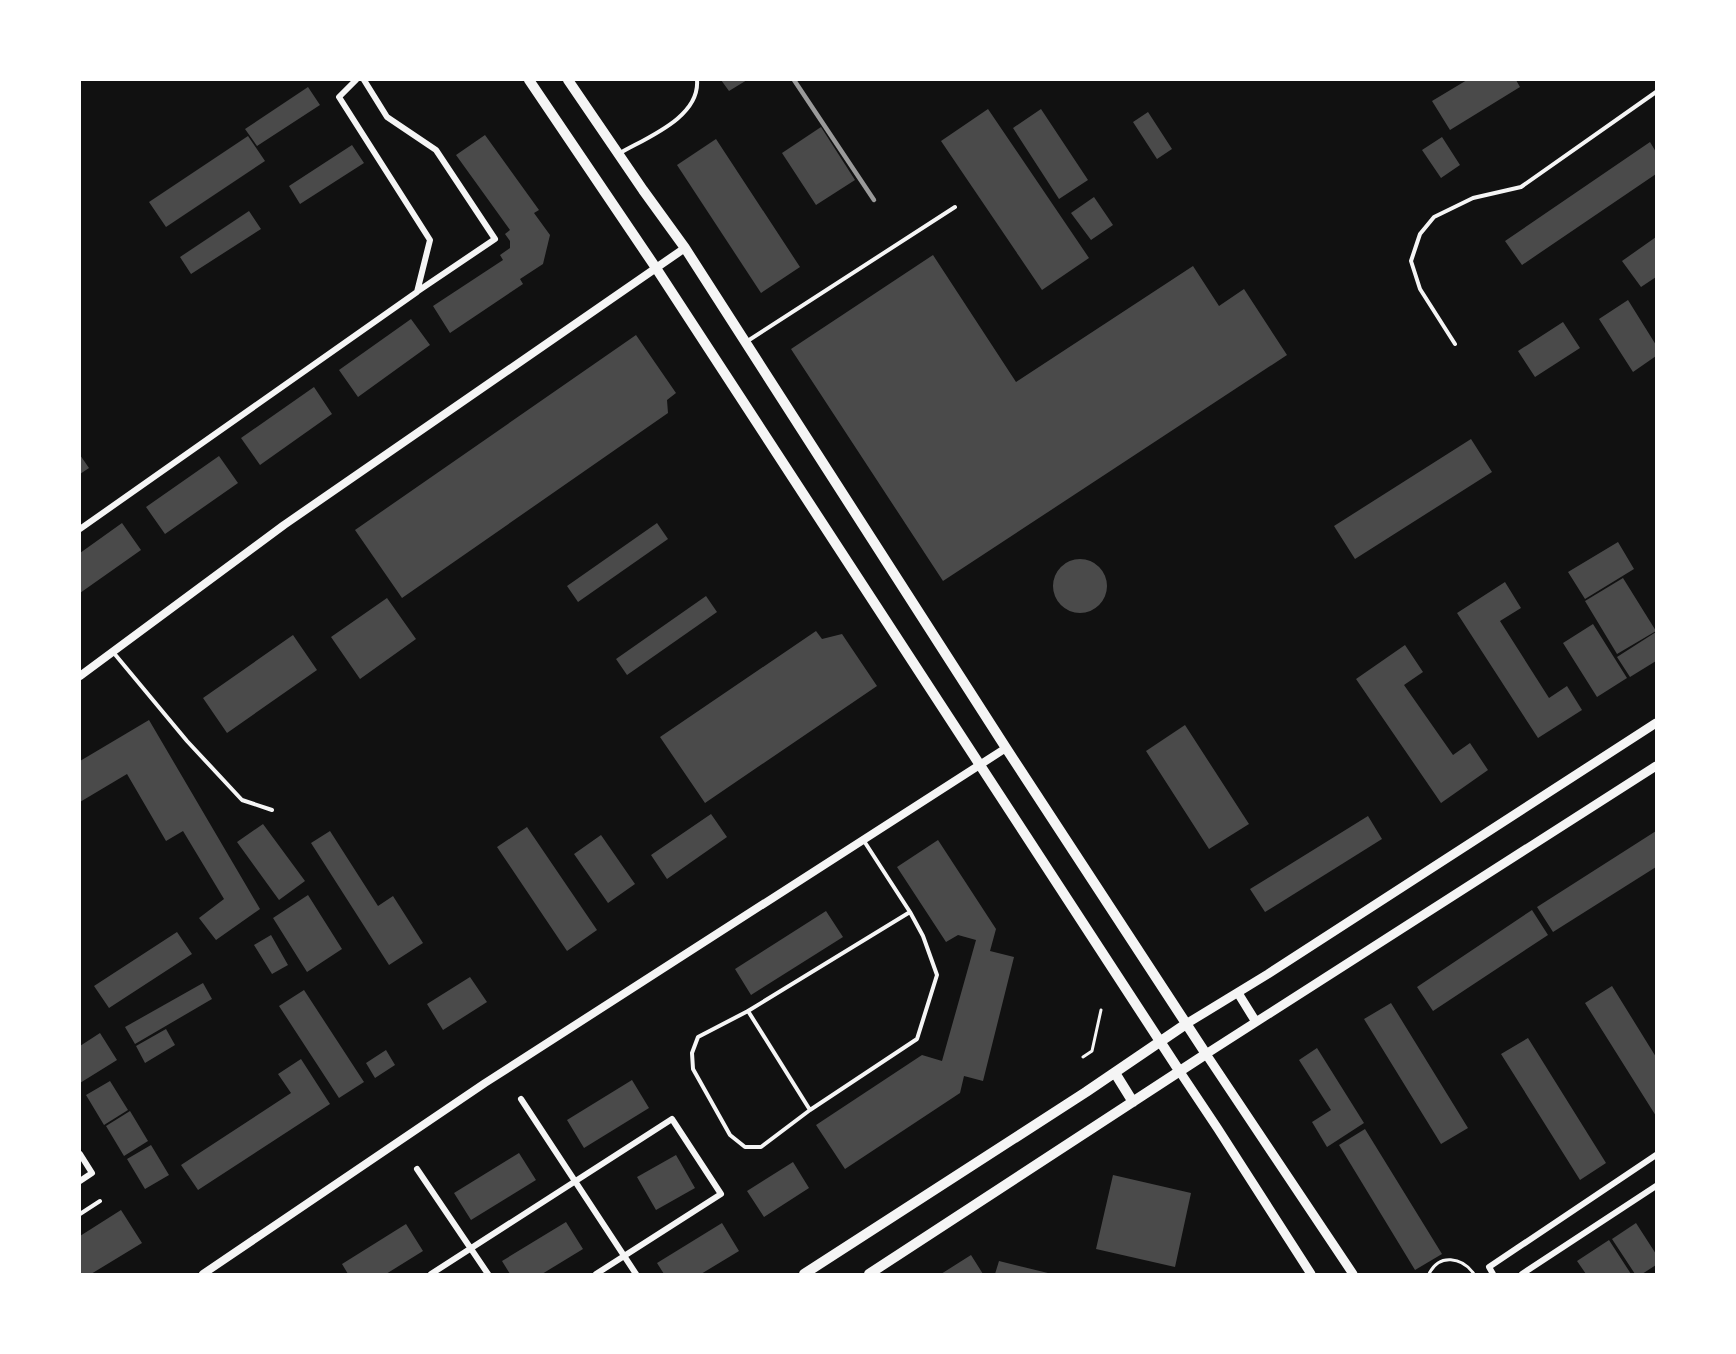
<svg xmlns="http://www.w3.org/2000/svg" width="1736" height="1354" font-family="Helvetica,sans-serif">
<rect width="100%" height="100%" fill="#111"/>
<!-- building -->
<path fill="#4a4a4a" d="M721 80H747L729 91Z
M1467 80H1516L1520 87 1450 130 1432 101Z
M308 87 320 105 257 146 245 129Z
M988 109 1089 258 1042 290 941 141Z
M1041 109 1088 180 1059 199 1013 128Z
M1148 112 1172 149 1157 159 1133 122Z
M821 127 855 180 816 205 782 153Z
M485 135 539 210 534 213 550 235 543 264 520 279 523 284 450 333 433 306 503 260 500 255 510 248V241L505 234 510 230 456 155Z
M248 136 265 161 166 227 149 202Z
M1442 137 1460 165 1441 178 1422 150Z
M716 139 800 267 761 293 677 165Z
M1650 142 1656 152V174L1522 265 1505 241Z
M352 145 364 163 300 204 289 186Z
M1094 197 1113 225 1091 240 1071 213Z
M249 211 261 229 191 274 180 257Z
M1656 237V277L1641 287 1622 261Z
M933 255 1016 382 1193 266 1219 306 1244 289 1287 355 943 581 791 349Z
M1628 300 1656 345V356L1633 372 1599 319Z
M411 319 430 345 358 397 339 370Z
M1563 322 1580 348 1535 377 1518 351Z
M636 335 676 393 667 400 668 413 402 598 355 530Z
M314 387 332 414 260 465 241 438Z
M1471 439 1492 472 1355 559 1334 526Z
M80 455 89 468 80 474Z
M219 456 238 483 165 534 146 507Z
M122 523 141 550 80 593V553Z
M657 523 668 539 578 602 567 586Z
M1618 542 1634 569 1585 599 1568 572Z
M1053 586a27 27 0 1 1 54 0a27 27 0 1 1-54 0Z
M1623 578 1656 631 1617 654 1585 601Z
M1505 582 1521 608 1500 621 1549 698 1567 686 1582 710 1538 738 1457 613Z
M706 596 717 612 627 675 616 659Z
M387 598 416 639 360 679 331 637Z
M1593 624 1627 678 1597 697 1563 643Z
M816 631 822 639 842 634 877 686 705 803 660 737Z
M1656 632V661L1630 677 1617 657Z
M293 635 317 670 227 733 203 698Z
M1405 645 1423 672 1404 685 1453 755 1470 743 1488 770 1441 803 1356 679Z
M149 720 260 909 216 940 199 918 224 899 183 831 166 841 127 774 80 802V761Z
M1185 725 1249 824 1209 849 1146 751Z
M711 814 727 837 667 879 651 855Z
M1368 816 1382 839 1265 912 1250 889Z
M263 824 305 881 279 900 237 842Z
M527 827 597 930 567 951 497 847Z
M330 831 378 906 393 896 423 943 389 965 311 843Z
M1656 831V867L1553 932 1537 907Z
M601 835 635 884 608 903 574 854Z
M938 840 996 929 990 951 1014 957 983 1081 964 1076 960 1093 845 1169 816 1125 922 1055 942 1061 976 940 958 935 946 942 897 867Z
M308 895 342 949 307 972 273 918Z
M1532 910 1548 935 1433 1011 1417 987Z
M826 911 843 937 751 995 735 969Z
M177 932 192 954 109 1008 94 986Z
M271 935 288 965 272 974 254 945Z
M470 977 487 1002 443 1030 427 1004Z
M203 983 212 999 135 1044 125 1027Z
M1612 986 1656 1057V1116L1585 1003Z
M304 990 364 1082 339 1098 279 1006Z
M1391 1003 1468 1128 1441 1144 1364 1019Z
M166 1029 175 1045 145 1063 136 1046Z
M100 1033 117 1060 80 1083V1046Z
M1528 1038 1606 1163 1580 1180 1501 1054Z
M1317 1048 1364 1123 1327 1147 1312 1122 1331 1110 1299 1060Z
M386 1050 395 1065 375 1078 366 1063Z
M301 1059 330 1104 198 1190 181 1165 291 1093 278 1074Z
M632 1080 649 1108 584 1148 567 1120Z
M110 1081 128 1110 104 1125 86 1095Z
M130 1111 148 1141 124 1156 106 1126Z
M1365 1129 1442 1254 1415 1270 1339 1145Z
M151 1145 169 1175 145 1189 127 1159Z
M519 1153 536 1180 471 1220 454 1193Z
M676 1155 695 1188 656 1210 637 1177Z
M793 1162 809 1188 764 1217 747 1191Z
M1113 1175 1191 1193 1175 1267 1096 1249Z
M121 1210 142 1243 91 1274H80V1236Z
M566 1222 583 1249 542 1274H510L502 1261Z
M722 1223 739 1251 701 1274H664L657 1263Z
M1636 1223 1656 1254V1265L1642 1274H1635L1612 1239Z
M406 1224 423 1251 386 1274H348L342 1264Z
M1609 1240 1631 1274H1586L1577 1261Z
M971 1255 983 1274H941Z
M999 1261 1052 1274H995Z"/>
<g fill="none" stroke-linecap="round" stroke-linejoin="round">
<!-- path -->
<path stroke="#f5f5f5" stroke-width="3" d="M1083 1057 1092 1051 1101 1010
M1429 1274C1439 1253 1462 1257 1474 1274"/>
<!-- service -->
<path stroke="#f5f5f5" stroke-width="4" d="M620 153C648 137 700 117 697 80
M746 342 955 207
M1455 344 1420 289 1411 261 1420 234 1434 217 1473 198 1521 187 1656 92
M113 652 187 741 242 800 272 810
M864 841 910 912 923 936 937 975 917 1039 810 1110 761 1147H745L730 1135 693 1069 692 1053 698 1037 748 1011 910 912
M748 1011 810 1110
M80 1214 100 1201"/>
<!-- minor -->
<path stroke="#f5f5f5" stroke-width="6" d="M364 80 387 117 436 150 495 239 418 291
M80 529 417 292 430 240 339 97 356 80
M521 1099 636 1274
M80 1154 92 1173 80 1181
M417 1169 488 1274
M431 1274 672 1119 721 1194 596 1274
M1493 1274 1489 1267 1656 1155
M1522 1274 1656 1186"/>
<!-- tertiary -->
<path stroke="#f5f5f5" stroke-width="8" d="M80 676 284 525 685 248
M203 1274 485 1083 1006 748"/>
<!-- secondary -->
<path stroke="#f5f5f5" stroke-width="9" d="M1238 993 1256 1022
M1186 1024 1268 974 1656 723
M1180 1072 1218 1129 1311 1274
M1353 1274 1206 1054 1656 766"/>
<!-- primary -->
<path stroke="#f5f5f5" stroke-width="10" d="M529 80 656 268 1180 1072
M568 80 643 190 685 248 1006 748 1206 1054 869 1274
M1115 1073 1133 1102
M804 1274 1086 1092 1186 1024"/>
<!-- rail -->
<path stroke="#9a9a9a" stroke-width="4.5" d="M794 80 874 200"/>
</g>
<!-- border -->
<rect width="1736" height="1354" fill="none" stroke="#ffffff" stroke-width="162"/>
</svg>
